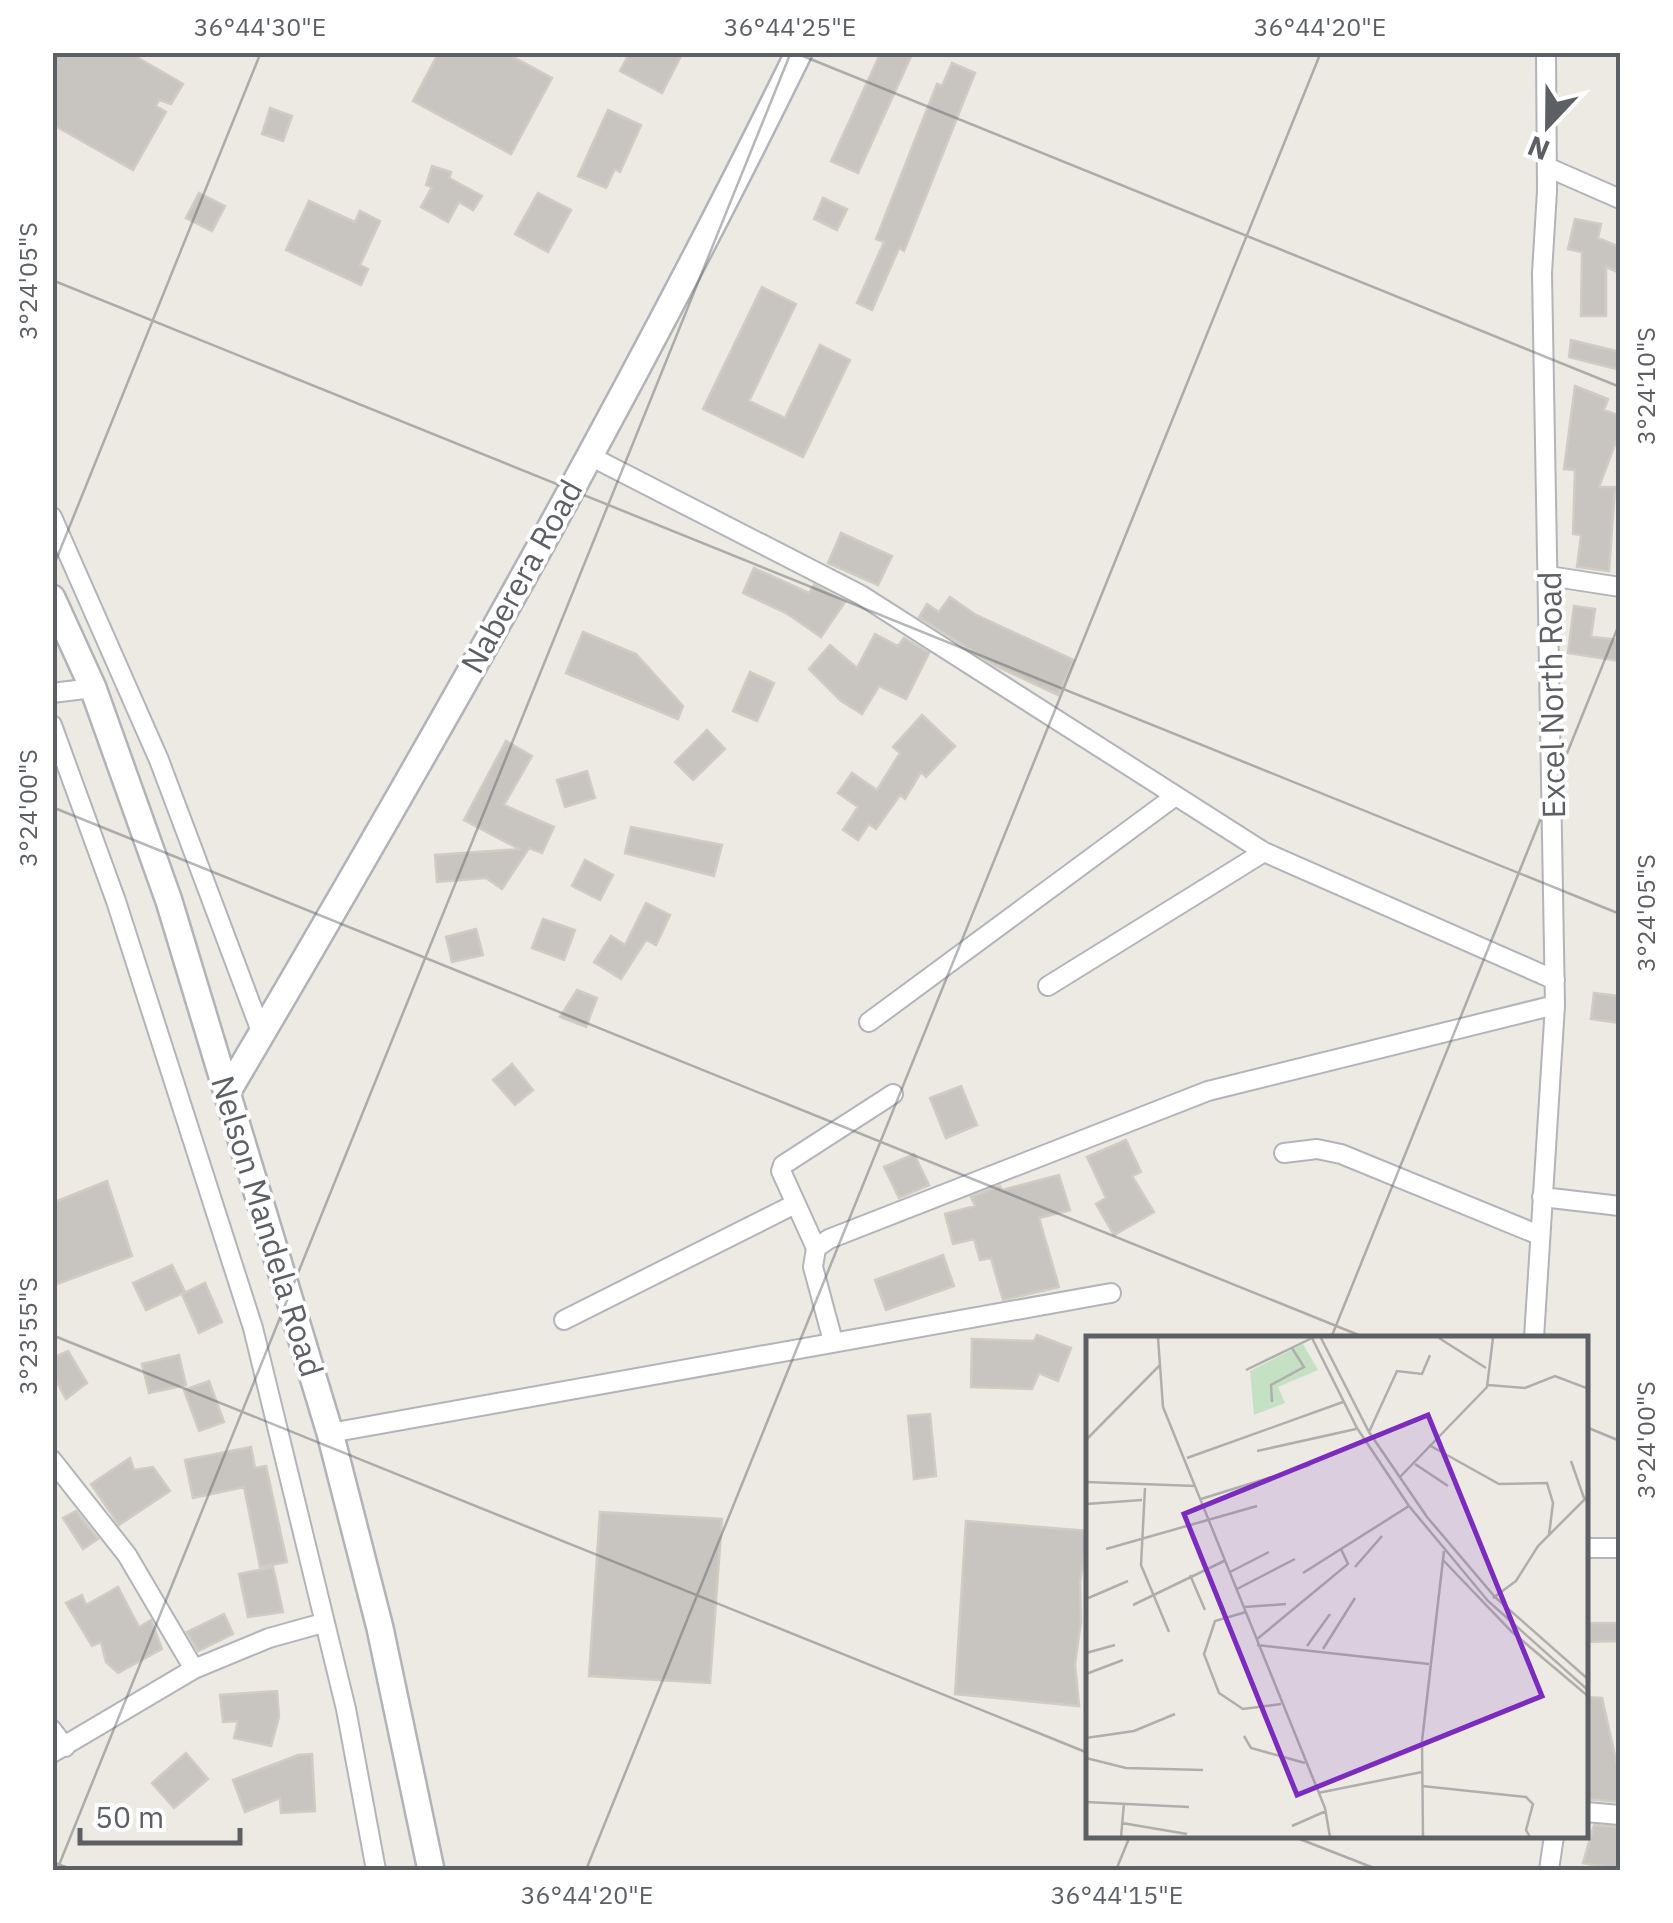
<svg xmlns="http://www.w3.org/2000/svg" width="1673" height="1923" font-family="'IBM Plex Sans',sans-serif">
<rect width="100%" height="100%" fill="#edeae4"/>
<!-- building -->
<path fill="#c8c5c0" stroke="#d1ccc3" stroke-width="2.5" d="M52 52H128L183 84 171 104 159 100 156 106 166 112 133 170 52 124Z
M439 52H504L552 78 511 154 413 101Z
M630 52H683L662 93 620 71Z
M881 52H913L858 173 831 161Z
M952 63 975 73 904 251 899 248 872 310 857 303 884 242 876 239 937 84 942 86Z
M270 108 292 116 283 141 262 134Z
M608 110 641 125 620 172 615 169 606 188 578 176Z
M432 166 451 172 449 178 482 196 473 210 459 202 448 222 421 207 432 187 426 185Z
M199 193 225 206 212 231 186 218Z
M538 193 571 210 548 252 515 234Z
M823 198 847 209 837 230 814 219Z
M309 201 355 222 360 211 380 221 360 265 368 269 361 285 286 250Z
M1575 219 1601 224 1598 238 1620 247V273L1606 267V316H1581L1582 252 1568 249Z
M762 287 796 304 749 401 785 418 820 345 850 360 803 457 703 409Z
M1571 340 1620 352V370L1569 357Z
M1575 386 1608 399 1604 410 1620 416V431L1599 487H1615L1609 571 1577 567 1581 535 1573 534 1575 470 1564 469Z
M841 533 892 556 878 585 828 563Z
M754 568 809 593 814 585 845 602 821 637 786 613 743 593Z
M950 597 976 615 1074 660 1058 695 996 666 919 617 927 604 939 612Z
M1574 606 1595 609 1591 637 1620 640V661L1568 653Z
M583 632 636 654 683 706 678 719 566 673Z
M875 634 898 646 904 638 929 653 906 699 879 686 862 714 841 701 809 669 830 645 857 668Z
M750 672 774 683 757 721 733 711Z
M922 715 955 746 926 777 921 772 905 799 900 795 876 829 869 824 858 840 843 830 858 807 838 793 852 773 877 790 900 753 893 747Z
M707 730 725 749 693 780 675 762Z
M506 741 532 756 504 805 554 827 542 853 529 848 502 889 486 878 437 882 435 855 519 849 464 820Z
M587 771 595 798 565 807 557 780Z
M631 827 722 845 714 876 625 853Z
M585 860 613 875 600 900 572 886Z
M646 903 670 915 656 945 646 940 621 979 594 962 611 936 625 945Z
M543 919 575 930 564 960 532 948Z
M476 929 483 955 452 962 446 937Z
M577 990 597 998 586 1027 560 1017Z
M1594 993 1620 996V1023L1591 1019Z
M512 1064 533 1090 515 1105 493 1080Z
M961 1086 977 1125 946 1138 930 1098Z
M1126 1140 1141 1172 1132 1176 1154 1212 1114 1235 1096 1204 1106 1198 1087 1157Z
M914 1154 929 1185 899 1198 884 1167Z
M1059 1175 1070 1210 1039 1218 1059 1287 1003 1300 991 1258 980 1260 974 1239 953 1244 945 1214 975 1206 971 1197 1000 1186 1002 1190Z
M107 1181 132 1256 52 1286V1203Z
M943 1255 954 1286 886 1310 875 1280Z
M172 1265 185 1292 146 1310 133 1283Z
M205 1283 222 1322 199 1333 182 1294Z
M1037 1335 1071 1348 1058 1381 1039 1373 1032 1389 971 1387 972 1339 1034 1341Z
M68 1351 87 1383 66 1399 52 1373V1358Z
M179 1355 186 1385 149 1393 142 1364Z
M209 1381 224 1422 199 1431 184 1390Z
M930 1414 936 1476 914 1479 908 1416Z
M251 1447 255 1468 266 1466 287 1562 260 1567 244 1487 193 1498 185 1460Z
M130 1458 134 1470 153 1467 170 1491 119 1525 91 1484Z
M76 1511 98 1539 83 1549 63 1518Z
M600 1512 722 1519 710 1683 589 1676Z
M966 1521 1088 1531 1080 1582 1081 1621 1075 1664 1079 1706 955 1694Z
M273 1567 283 1612 248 1617 239 1574Z
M118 1587 139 1627 151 1620 162 1649 118 1673 106 1662 101 1642 92 1646 66 1603 82 1595 86 1605Z
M224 1614 233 1634 198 1651 187 1632Z
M1586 1623H1620V1641L1586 1642Z
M277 1691 279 1717 271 1746 234 1738 238 1721 223 1722 220 1695Z
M1586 1697 1602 1698 1620 1778V1802L1586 1799Z
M186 1753 208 1779 174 1808 152 1783Z
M312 1754 315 1811 281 1813 280 1798 245 1812 233 1780 298 1755Z
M1594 1825 1620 1827V1870L1583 1863Z"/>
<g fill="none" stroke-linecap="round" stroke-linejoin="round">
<defs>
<path id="street" d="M1547 167 1620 199
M588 455 861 595 1264 852 1555 980
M52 517 159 760 262 1034
M1549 576 1620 587
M52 693 93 688
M52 725 116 901 253 1328 346 1709 376 1870
M1048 986 1264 852
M869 1022 1174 797
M1284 1153 1317 1149 1341 1154 1539 1235
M1542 1197 1620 1206
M816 1248 781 1171 783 1165 893 1094
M564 1320 795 1204
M1534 1338 1555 1005 1542 273 1547 191 1546 52
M833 1341 813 1267 816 1248 829 1239 1208 1091 1555 1005
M330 1433 1111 1293
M52 1460 127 1555 194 1669
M1586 1548H1620
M52 1730 65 1747
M52 1753 194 1669 269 1638 323 1623
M1586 1812 1620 1815
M1549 1870 1554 1836"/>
<path id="secondary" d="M52 598 93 688 169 901 330 1433 380 1628 431 1870
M228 1091C428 751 625 407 799 52"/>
</defs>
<!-- street casing -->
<use href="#street" stroke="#b1b4b8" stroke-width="22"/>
<!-- secondary casing -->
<use href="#secondary" stroke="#b0b3b7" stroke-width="30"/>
<!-- street -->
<use href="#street" stroke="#fff" stroke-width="18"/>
<!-- secondary -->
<use href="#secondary" stroke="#fff" stroke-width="25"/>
</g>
<!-- ticks -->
<path fill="none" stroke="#5c5f63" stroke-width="2.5" stroke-opacity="0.45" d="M793 52 1620 387M52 280 1620 914M52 570 261 52M52 807 1366 1338M52 1335 1088 1753M1331 1338 1620 622M1586 1427 1620 1441M1292 1836 1379 1870M52 1862 74 1870M57 1870 791 52M586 1870 1321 52M1116 1870 1130 1836"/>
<g text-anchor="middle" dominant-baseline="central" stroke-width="8" stroke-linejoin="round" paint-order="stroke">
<!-- street labels -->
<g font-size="32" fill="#5c5f63" stroke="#fff">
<text transform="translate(521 576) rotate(-61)">Naberera Road</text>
<text transform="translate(1551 695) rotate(-91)">Excel North Road</text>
<text transform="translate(268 1226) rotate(73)">Nelson Mandela Road</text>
</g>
</g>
<!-- overview -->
<g transform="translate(1086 1336)">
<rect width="502" height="502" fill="#edeae4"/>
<path d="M217 8 232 34 192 51 199 67 168 79 164 35Z" fill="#c4e2c3"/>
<path fill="none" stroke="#afaeac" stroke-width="2.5" d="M72 2 77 71 239 472 244 501M226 2 271 92 323 170 402 265 503 355M235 2 283 96 341 181 409 261 503 344M353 2 400 32M160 34 226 2M402 49 439 52 469 40 503 53M186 66 185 49 218 31 206 12M283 96 311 35 336 38 344 19M0 104 74 29M343 109 413 148 461 147 467 167 463 199M171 115 270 93M101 122 257 66M485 125 498 162M329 128 362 150M313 142 401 51 407 2M0 146 110 150M59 152 55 229 83 296M115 163 224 129M0 168 56 164M20 213 171 170M357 224 425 295 503 361M269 231 296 200M144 236 183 216M217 237 323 170M104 239 119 274M151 253 209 223M407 262 430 245 452 210 503 159M0 263 42 245M47 269 138 225M158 271 200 268M160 276 129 285 118 318 133 357 157 373 195 368M170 304 262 228 255 213M171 309 343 328M221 310 244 278M237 313 269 262M0 317 29 309M0 338 37 324M158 400 165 412 219 427M0 402 48 395 89 378M0 422 40 432 117 434M336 450 440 461 447 468 440 494 444 501M232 457 336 436M0 466 103 471M36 487 101 498M206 490 240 475M35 501 38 467M337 501 336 405 358 215"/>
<path fill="#7b2cbf" fill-opacity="0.15" stroke="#7b2cbf" stroke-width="5" d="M342 79 456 360 211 459 98 178Z"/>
<rect width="502" height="502" fill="none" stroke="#5c5f63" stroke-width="5"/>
</g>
<!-- border -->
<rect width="1673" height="1923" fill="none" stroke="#ffffff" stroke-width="110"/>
<!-- north arrow -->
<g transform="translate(1548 125) rotate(202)" stroke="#ffffff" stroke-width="8" paint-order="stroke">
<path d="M0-8L18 38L0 25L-18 38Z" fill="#5c5f63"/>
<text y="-15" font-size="28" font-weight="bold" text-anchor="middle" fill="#5c5f63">N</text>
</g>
<!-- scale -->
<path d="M80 1828v15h160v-15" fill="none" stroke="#5c5f63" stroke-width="5"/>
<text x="95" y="1828" font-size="30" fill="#5c5f63" stroke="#ffffff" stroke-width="8" paint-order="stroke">50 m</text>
<rect x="55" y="55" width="1563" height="1813" fill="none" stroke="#5c5f63" stroke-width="4"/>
<g font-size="25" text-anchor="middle" fill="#5c5f63">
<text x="260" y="36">36°44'30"E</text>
<text x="790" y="36">36°44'25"E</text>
<text x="1320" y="36">36°44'20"E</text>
<text transform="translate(28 281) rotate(-90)" y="9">3°24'05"S</text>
<text transform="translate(1646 386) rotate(-90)" y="9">3°24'10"S</text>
<text transform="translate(28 808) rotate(-90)" y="9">3°24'00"S</text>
<text transform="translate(1646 913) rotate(-90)" y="9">3°24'05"S</text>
<text transform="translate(28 1336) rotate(-90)" y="9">3°23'55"S</text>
<text transform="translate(1646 1440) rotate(-90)" y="9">3°24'00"S</text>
<text x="587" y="1904">36°44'20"E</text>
<text x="1117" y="1904">36°44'15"E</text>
</g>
</svg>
